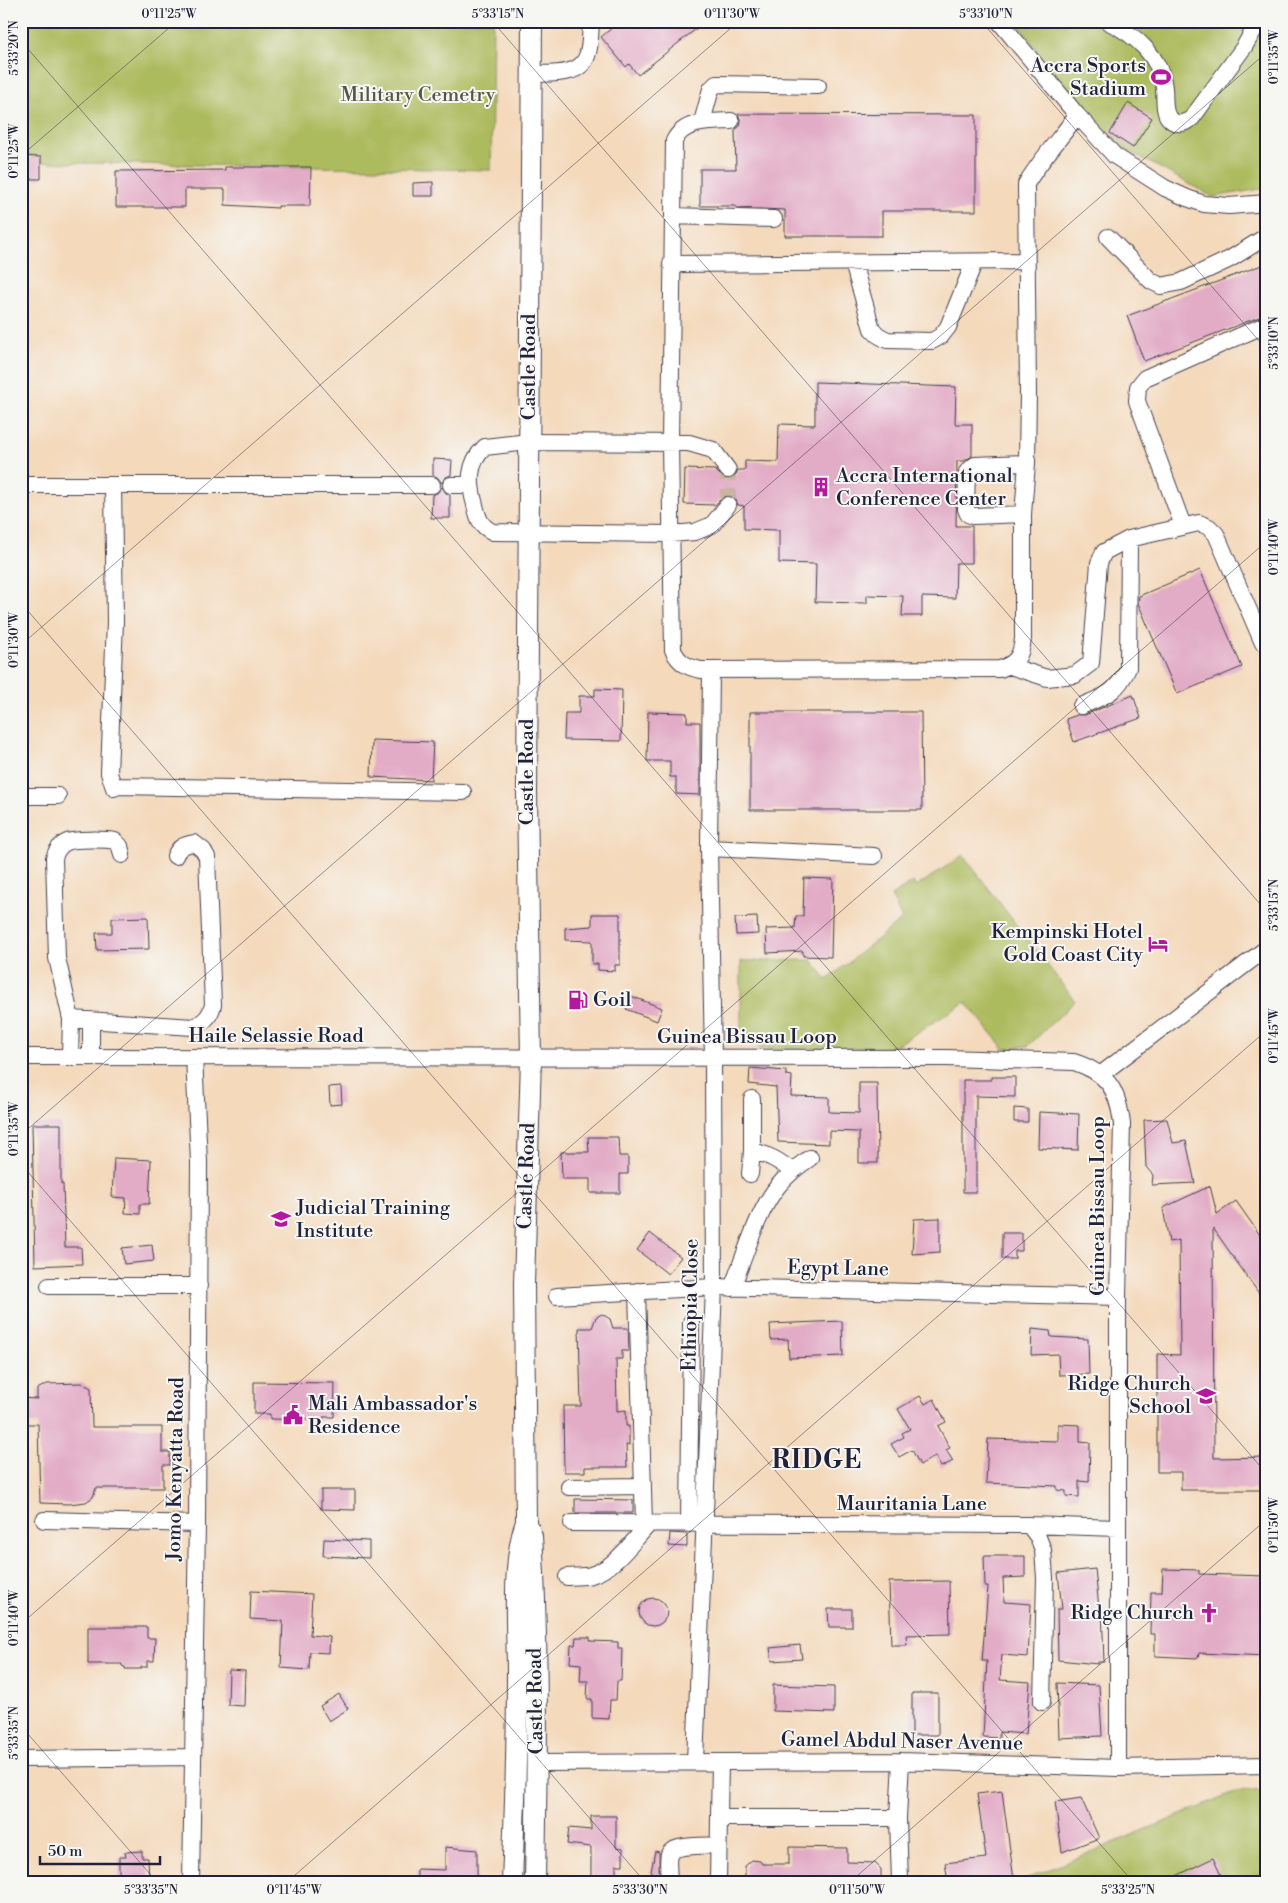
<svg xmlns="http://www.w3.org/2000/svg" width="1288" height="1903" font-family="'Libre Bodoni',serif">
<rect width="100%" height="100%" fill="#f6f6f2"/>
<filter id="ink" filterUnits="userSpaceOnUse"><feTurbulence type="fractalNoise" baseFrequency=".02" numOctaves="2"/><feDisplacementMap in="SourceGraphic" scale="10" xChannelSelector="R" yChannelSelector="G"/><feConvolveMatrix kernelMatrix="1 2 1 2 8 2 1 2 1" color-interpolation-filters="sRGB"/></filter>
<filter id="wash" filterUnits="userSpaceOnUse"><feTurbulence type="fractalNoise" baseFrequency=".0096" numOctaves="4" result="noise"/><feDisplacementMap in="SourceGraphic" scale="20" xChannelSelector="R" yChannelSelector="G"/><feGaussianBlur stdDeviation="1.12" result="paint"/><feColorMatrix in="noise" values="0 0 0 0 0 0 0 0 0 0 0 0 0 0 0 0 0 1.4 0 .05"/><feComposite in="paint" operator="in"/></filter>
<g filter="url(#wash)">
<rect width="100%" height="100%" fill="#f4d9bb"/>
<!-- green -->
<path fill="#adbb5e" stroke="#686e4c" d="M21 21H493L491 170 21 162Z
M1016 21H1267V188L1213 197 1096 133Z
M963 855 1075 1001 1028 1046 1004 1049 966 1002 892 1048 761 1049 741 1037V961L812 960 827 980 902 919 891 896 913 882 916 887Z
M1267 1790V1882H1019L1236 1792Z"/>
<g id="blocks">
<!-- building -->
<path fill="#e2abc6" d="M620 21H706L638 75 629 64 626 67 601 37Z
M1128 103 1152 118 1133 148 1110 133Z
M738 114 976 115V211H882V236H785V210L736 208V206H700V169H736L735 130 740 126 741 121Z
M21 156 41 157V179H21Z
M225 167H311L310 206H278V208L225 205V189H185V207H116V171L225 170Z
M433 182V196H413V183Z
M1267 263V314L1144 361 1127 316Z
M815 382 956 387 955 424H972V456L964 461H957L956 526H972V563H956L955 598 922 597V616H902L903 596 867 595V603L815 602 816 564 779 563V530L744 529V506L738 505 735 498 730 495 724 496 715 505 684 504 685 469 715 470 724 479 729 480 734 478 738 470H745V461L778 462 779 424 815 425Z
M433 459 452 460 451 475 446 477 442 483 437 477 433 475Z
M442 487 446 493 450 495V518H431L432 495 437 493Z
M1200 570 1242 667 1177 694 1138 603 1139 596Z
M595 689 622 690 621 741 564 740 565 713H579V696H595Z
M1133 695 1141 718 1074 742 1066 719 1077 715H1085Z
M648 712 687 713V722H700V795L676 794V777H670V761H647Z
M750 712H921L922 810H750Z
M372 740 433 742 431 780 371 777Z
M804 878 833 879 831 957 803 956V951L767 953 766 929 795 928 796 916H803Z
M592 914H620V965H615V971L598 970V964H592V941L565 940V928L592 926Z
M148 917 149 949 97 950 96 933H112V918Z
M757 917 758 934 736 935 735 918Z
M631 996 662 1008 657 1021 626 1009Z
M750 1068 786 1071V1075L792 1076 791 1096 829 1097V1112L859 1113V1083H877L878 1163H859V1132L829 1131V1144L778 1142 776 1087 749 1084Z
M991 1077H1015V1097L976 1096V1192H963V1080H991Z
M341 1086 342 1104 330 1105 329 1087Z
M1014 1108 1028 1109V1122H1014Z
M1039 1112 1079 1114 1078 1150 1038 1148Z
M1167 1119 1173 1143 1186 1141 1195 1183 1152 1185 1153 1175 1146 1167 1144 1120Z
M32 1124H61V1184H63L65 1247H81L82 1264 35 1266Z
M588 1137H618L619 1156H628V1174H620V1193H590V1179H562L561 1152H589Z
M114 1158 151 1160 149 1204H140V1214L125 1213 126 1198 112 1197Z
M1210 1186 1217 1214 1236 1201 1267 1245V1305L1213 1228 1214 1458 1267 1457V1490H1181V1472H1157V1354L1180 1355 1179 1240 1169 1242 1163 1208Z
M940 1218V1252L912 1254 914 1219Z
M650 1233 681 1257 668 1274 637 1250Z
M1002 1233H1022V1251H1015V1259H1002Z
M152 1245 154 1261 124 1264 122 1248Z
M602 1314 610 1319 613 1328H628L629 1351H622V1359H616L617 1411 626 1410V1426H629V1445H626L627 1467H585V1472H564L563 1406H581L579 1328H592L596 1317Z
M842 1321 843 1356 789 1358 788 1339 771 1340 770 1324Z
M1032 1329 1050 1331 1051 1337 1088 1339 1089 1374 1059 1375 1058 1354 1031 1355Z
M254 1382 335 1383 334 1417H323V1420L270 1419V1414H254Z
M82 1383 91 1388 92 1427H162V1452H170V1465H163V1488H96L93 1497 86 1502 69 1504 40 1503 38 1424H21V1398L37 1399V1389L47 1384Z
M920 1396 925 1404 934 1399 946 1422 938 1426 950 1448 946 1450 953 1461 941 1467 935 1456 920 1465 912 1450 899 1457 891 1444 904 1437 902 1433 910 1429 898 1409Z
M1058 1424 1080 1425V1442L1090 1443 1089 1482 1079 1481V1497L1066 1496V1491L1057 1490V1486L986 1483 988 1439 1058 1441Z
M321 1490H355V1510L321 1509Z
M575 1499 633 1500V1513H575Z
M670 1533 687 1534V1547L669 1546Z
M324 1539 369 1541V1558L323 1556Z
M984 1556H1025V1577L1003 1578 1004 1602 1031 1604 1028 1657 1002 1655 1000 1680 1030 1682 1026 1734 999 1732V1738L983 1737 987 1661H982L988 1587H985Z
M1095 1569 1099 1608H1102L1104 1662H1098V1664L1058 1660 1057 1609H1062L1058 1573Z
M1163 1569 1199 1570V1574L1267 1576V1656L1199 1653 1198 1658 1155 1656V1634H1150L1151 1592H1162Z
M949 1581 950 1634 906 1635 907 1645H891L889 1582Z
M251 1591 312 1594 310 1635 330 1637 329 1653 310 1652 309 1670 281 1668 283 1621 250 1619Z
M639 1612a14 14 0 1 1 28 0a14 14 0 1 1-28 0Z
M828 1609H852V1627H829Z
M88 1627H147V1638H155L154 1661H147V1667H141V1669H125V1667L122 1666V1664H88Z
M576 1637H590V1641L618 1642V1648H622L621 1681H617L616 1700H610L609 1719 592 1718V1699H587L588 1681H580L581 1664 570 1663 571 1645H575Z
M800 1645 802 1659 772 1661 770 1648Z
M229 1670 245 1671 244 1706 228 1705Z
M1057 1683 1099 1685 1102 1736 1059 1738Z
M773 1685 834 1687V1713L773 1711Z
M912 1693H938V1735H912Z
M339 1694 348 1709 329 1721 320 1706Z
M1002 1791 1014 1880 999 1882H948L945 1863 986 1858 977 1794Z
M1081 1798 1099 1838 1062 1852 1055 1802Z
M591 1816H616V1847L623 1848V1865H616V1882H591V1847L567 1844 569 1828 591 1830Z
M445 1847 477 1850V1882H417V1869L445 1870Z
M789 1847 847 1848V1862L875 1863 881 1869V1877L875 1882H750L745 1877V1866L752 1860 760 1861 762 1864H789Z
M142 1851V1858H148L149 1882H119V1857H126L125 1852Z
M655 1851 659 1852V1882H649Z
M1213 1858 1224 1882H1164Z"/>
</g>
</g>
<g filter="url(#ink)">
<use href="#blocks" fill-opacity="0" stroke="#423d4e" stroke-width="1"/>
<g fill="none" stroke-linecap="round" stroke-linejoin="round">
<!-- minor-tunnel -->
<path stroke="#cab4a1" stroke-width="16" stroke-dasharray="16 8" stroke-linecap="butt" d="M728 505V470"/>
<defs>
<path id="minor" d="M999 21 1077 115 1115 156 1165 188 1187 198 1204 204 1229 206 1267 203
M1107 21C1134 34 1161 56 1164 88 1165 97 1163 112 1169 118 1176 126 1185 124 1192 118L1244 47 1259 21
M532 74C549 73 580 77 587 56 591 46 590 32 591 21
M731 121C711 122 684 120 674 141L670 442 673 650C679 663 687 667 701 670L1000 669C1017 663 1021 656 1023 639V514L1027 463 1028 393 1026 184C1041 159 1060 139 1077 115
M702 122 711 89 716 84 818 86
M673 216 774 219
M1108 237 1151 281 1161 286 1181 282 1230 259 1267 236
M853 263 872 329 878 335 887 340 932 341 941 336 948 327 974 263
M671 264 1027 261
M21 485H432
M113 485 115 621 109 773 114 788 117 786 463 792
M451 485H469
M728 505 712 525 695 532 671 534 493 532C480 526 478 518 475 505 469 483 467 464 485 447L528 442 689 443 713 450 728 470
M1023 514 973 516 968 514 966 509 967 472 975 465 1027 463
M1183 526 1137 401 1138 387 1145 378 1267 324
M1010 666 1047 678 1075 675 1091 663 1099 563 1104 552 1129 539 1199 523 1209 527 1216 534 1263 643
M1081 706C1105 696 1117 693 1128 668L1129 539
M21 796H58
M709 848 874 856
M71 1019 193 1027C204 1022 210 1017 213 1005L207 857 203 850 194 843C183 845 179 847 175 856
M21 1057 947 1058 1074 1062C1108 1073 1118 1090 1122 1124L1118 1297V1768
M70 1057 71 1019 57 958 54 858C56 851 60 845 67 842 74 839 106 839 115 841L120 846 122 855
M91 1057V1020
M1100 1075 1267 948
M752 1099V1151C768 1154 779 1161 792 1171
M750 1174 752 1151
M49 1286H199
M732 1288C744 1258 758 1210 778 1186 787 1175 798 1166 810 1158
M637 1291 644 1523
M557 1296 714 1287 1118 1297
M569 1487 643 1486
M44 1520 197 1524
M572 1523 1029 1525 1118 1528
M689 1524 691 1322
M1029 1525 1038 1537 1043 1550 1045 1578 1042 1702
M567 1577C575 1576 583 1577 591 1575 615 1568 632 1542 649 1524
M21 1759 192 1757
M695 1762 714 1287 713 1059 709 848 711 670
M720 1762 719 1818H898
M537 1763 901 1761 1118 1768 1267 1765
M191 1882 197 1524 199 1162 194 1057
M669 1882C669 1874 667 1861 669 1854 673 1844 708 1846 718 1845
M718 1882 719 1818
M900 1882 898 1818 901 1761"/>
<path id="major" d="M529 1529 532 1536C539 1651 537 1767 535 1882
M512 1882C515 1812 517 1742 517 1673 517 1629 511 1562 526 1522L524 1284 531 1059 527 792 532 21"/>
</defs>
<!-- minor casing -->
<use href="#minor" stroke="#423d4e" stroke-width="18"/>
<!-- major casing -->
<use href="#major" stroke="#423d4e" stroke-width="22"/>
<!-- minor -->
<use href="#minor" stroke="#fff" stroke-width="16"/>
<!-- major -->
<use href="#major" stroke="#fff" stroke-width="20"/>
</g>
</g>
<!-- ticks -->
<path fill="none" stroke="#22223b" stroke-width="1" stroke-opacity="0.45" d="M492 21 1267 912M981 21 1267 350M21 41 1267 1474M21 156 177 21M21 603 1133 1882M21 645 739 21M21 1135 1267 52M21 1164 645 1882M21 1624 1267 541M21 1726 157 1882M287 1882 1267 1030M850 1882 1267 1519"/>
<!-- icons -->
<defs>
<symbol id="stadium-bare" viewBox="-9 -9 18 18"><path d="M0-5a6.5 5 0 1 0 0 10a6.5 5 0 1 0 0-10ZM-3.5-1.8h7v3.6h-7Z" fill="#b5179e" stroke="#f6f6f2" stroke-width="2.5" paint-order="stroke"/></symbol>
<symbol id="building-bare" viewBox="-9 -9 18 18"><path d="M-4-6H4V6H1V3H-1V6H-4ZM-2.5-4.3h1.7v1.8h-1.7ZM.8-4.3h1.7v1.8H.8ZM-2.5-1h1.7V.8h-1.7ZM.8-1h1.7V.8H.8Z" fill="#b5179e" stroke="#f6f6f2" stroke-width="2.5" paint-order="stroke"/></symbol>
<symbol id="hotel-bare" viewBox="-9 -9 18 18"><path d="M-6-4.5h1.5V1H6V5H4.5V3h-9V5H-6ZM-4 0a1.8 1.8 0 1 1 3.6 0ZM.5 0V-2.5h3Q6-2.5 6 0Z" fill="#b5179e" stroke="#f6f6f2" stroke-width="2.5" paint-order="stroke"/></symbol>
<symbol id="fuel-bare" viewBox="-9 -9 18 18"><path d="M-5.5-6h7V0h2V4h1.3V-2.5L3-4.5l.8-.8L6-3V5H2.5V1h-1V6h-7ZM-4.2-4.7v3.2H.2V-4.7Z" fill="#b5179e" stroke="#f6f6f2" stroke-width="2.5" paint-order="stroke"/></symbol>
<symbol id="school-bare" viewBox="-9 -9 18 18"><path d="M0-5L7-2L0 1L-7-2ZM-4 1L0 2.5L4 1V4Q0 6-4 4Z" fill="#b5179e" stroke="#f6f6f2" stroke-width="2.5" paint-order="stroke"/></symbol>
<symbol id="civic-bare" viewBox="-9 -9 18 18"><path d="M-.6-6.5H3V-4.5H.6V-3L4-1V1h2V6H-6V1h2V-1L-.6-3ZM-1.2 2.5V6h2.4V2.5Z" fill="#b5179e" stroke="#f6f6f2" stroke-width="2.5" paint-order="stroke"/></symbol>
<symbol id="church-bare" viewBox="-9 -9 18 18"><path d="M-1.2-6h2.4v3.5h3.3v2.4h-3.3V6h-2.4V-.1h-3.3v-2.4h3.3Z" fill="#b5179e" stroke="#f6f6f2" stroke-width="2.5" paint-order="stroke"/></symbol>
</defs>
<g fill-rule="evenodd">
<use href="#stadium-bare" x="1147" y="63" width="28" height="28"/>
<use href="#building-bare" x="807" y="473" width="28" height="28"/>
<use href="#hotel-bare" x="1144" y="930" width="28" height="28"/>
<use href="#fuel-bare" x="564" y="986" width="28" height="28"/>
<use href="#school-bare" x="267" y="1205" width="28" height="28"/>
<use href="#school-bare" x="1192" y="1382" width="28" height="28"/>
<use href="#civic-bare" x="279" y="1401" width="28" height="28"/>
<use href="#church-bare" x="1195" y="1599" width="28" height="28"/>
</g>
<g text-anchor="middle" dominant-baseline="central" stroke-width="4" stroke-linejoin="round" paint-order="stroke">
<!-- poi labels -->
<g font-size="20" fill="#22223b" stroke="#f6f6f2" text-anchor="end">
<text x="1146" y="66">Accra Sports<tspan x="1146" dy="23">Stadium</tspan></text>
<text x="836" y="476" text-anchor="start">Accra International<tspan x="836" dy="23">Conference Center</tspan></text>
<text x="1143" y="932">Kempinski Hotel<tspan x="1143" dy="23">Gold Coast City</tspan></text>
<text x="593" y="1000" text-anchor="start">Goil</text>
<text x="296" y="1208" text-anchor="start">Judicial Training<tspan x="296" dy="23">Institute</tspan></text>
<text x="1191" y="1384">Ridge Church<tspan x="1191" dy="23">School</tspan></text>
<text x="308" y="1404" text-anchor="start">Mali Ambassador's<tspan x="308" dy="23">Residence</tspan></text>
<text x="1194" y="1613">Ridge Church</text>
</g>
<!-- park labels -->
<g font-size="20" fill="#535847" stroke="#f6f6f2">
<text x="418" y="95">Military Cemetry</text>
</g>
<!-- street labels -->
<g font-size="20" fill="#22223b" stroke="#f6f6f2">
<text transform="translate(529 367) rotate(-90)">Castle Road</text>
<text transform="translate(527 772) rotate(-90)">Castle Road</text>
<text x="276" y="1036">Haile Selassie Road</text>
<text x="747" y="1037">Guinea Bissau Loop</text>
<text transform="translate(527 1176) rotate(-88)">Castle Road</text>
<text transform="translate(1098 1206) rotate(-90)">Guinea Bissau Loop</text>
<text transform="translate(838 1269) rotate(1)">Egypt Lane</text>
<text transform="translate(691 1305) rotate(-89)">Ethiopia Close</text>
<text transform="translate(176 1469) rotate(-89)">Jomo Kenyatta Road</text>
<text x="912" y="1504">Mauritania Lane</text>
<text transform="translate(536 1701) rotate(-91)">Castle Road</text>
<text transform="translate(902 1742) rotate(1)">Gamel Abdul Naser Avenue</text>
</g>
<!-- district labels -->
<g font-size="25" font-weight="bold" letter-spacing="1" fill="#22223b" stroke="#f6f6f2">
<text x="817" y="1460">RIDGE</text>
</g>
</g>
<!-- margin -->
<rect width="1288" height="1903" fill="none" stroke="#f6f6f2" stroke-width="55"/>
<!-- scale -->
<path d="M40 1856v8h120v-8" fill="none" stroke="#22223b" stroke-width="2.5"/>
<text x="48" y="1856" font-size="15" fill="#22223b" stroke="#f6f6f2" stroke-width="4" paint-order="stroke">50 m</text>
<rect x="28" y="28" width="1232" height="1848" fill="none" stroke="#22223b" stroke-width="2"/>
<g font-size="12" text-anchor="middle" fill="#22223b">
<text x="169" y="18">0°11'25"W</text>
<text x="498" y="18">5°33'15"N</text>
<text x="732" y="18">0°11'30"W</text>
<text x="986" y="18">5°33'10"N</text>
<text transform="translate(14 48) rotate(-90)" y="4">5°33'20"N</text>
<text transform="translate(1274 57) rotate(-90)" y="4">0°11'35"W</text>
<text transform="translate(14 151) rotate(-90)" y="4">0°11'25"W</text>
<text transform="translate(1274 343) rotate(-90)" y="4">5°33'10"N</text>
<text transform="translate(1274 547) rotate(-90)" y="4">0°11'40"W</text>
<text transform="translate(14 640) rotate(-90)" y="4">0°11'30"W</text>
<text transform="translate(1274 905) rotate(-90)" y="4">5°33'15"N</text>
<text transform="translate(1274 1036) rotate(-90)" y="4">0°11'45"W</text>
<text transform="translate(14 1129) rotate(-90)" y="4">0°11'35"W</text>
<text transform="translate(1274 1525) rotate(-90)" y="4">0°11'50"W</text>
<text transform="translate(14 1618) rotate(-90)" y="4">0°11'40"W</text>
<text transform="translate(14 1733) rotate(-90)" y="4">5°33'35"N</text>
<text x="151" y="1894">5°33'35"N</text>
<text x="294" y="1894">0°11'45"W</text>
<text x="640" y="1894">5°33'30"N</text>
<text x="857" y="1894">0°11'50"W</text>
<text x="1128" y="1894">5°33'25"N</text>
</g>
</svg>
